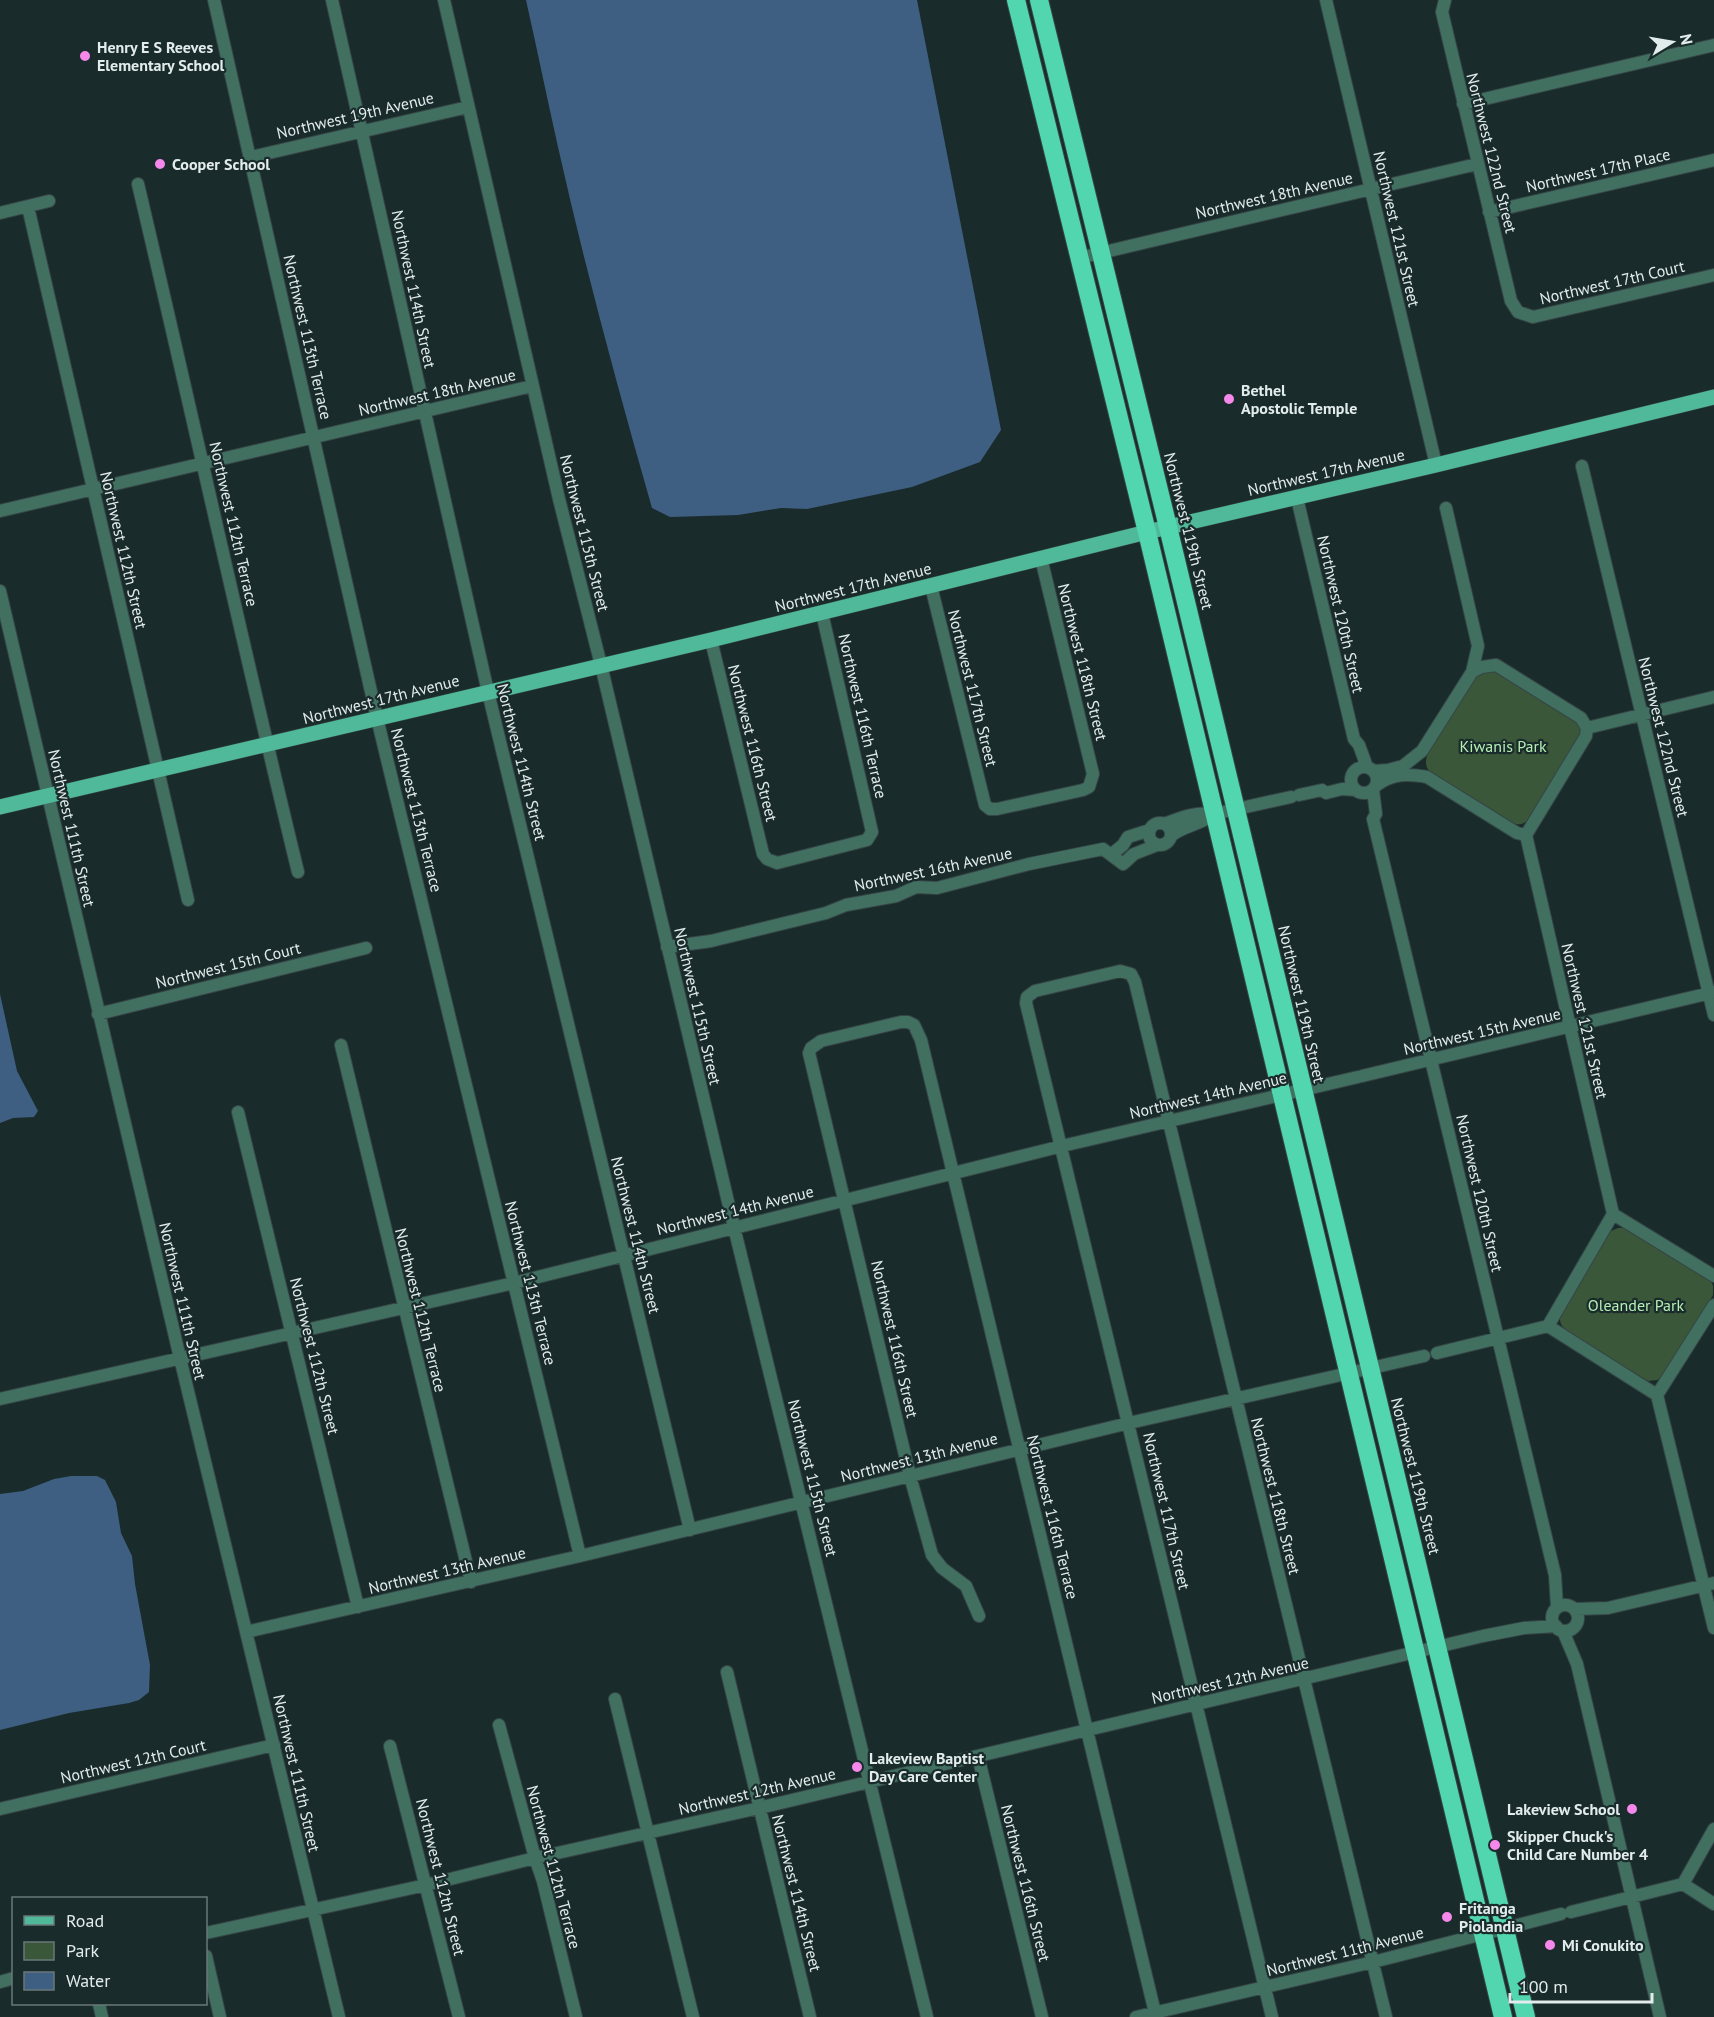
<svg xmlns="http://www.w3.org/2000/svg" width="1714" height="2017" font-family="'PT Sans',sans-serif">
<rect width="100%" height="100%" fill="#1a2b2b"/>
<!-- green -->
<path fill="#3a5739" d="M1488 669 1497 671 1573 717 1583 728 1582 735 1532 817C1523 825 1519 826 1508 822L1434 776C1426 769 1424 764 1428 753L1474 676Z
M1618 1228H1626L1710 1279 1713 1286V1295L1666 1375 1657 1380 1648 1381 1566 1332 1561 1324 1559 1317 1605 1239 1611 1231Z"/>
<!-- water -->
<path fill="#3e5f82" d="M526 0H917L1001 430 980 462 912 487 807 509 781 508 738 515 670 517 652 508C618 389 585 268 558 147 547 98 537 49 526 0Z
M0 994 17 1071 38 1111 34 1117 13 1118 0 1123Z
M71 1476H97L105 1480 116 1502 121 1533 132 1556 135 1584 150 1665 149 1692 139 1700 129 1703 69 1713 0 1730V1494L23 1491 54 1479Z"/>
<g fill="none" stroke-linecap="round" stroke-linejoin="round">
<defs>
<path id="minor" d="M214 0 377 718 580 1556
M332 0 488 692 690 1530
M444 0 559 499 601 665 734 1227 927 2017
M1326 0 1436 465
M1445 0 1442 12 1511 301 1518 312 1533 317 1714 275
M1463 104 1714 45
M251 157 468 107
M138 184C192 413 242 643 298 872
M28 207 188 900
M1489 212 1714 160
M0 213 49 201
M1079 258 1477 164
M1582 466 1714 1015
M1297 498 1354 739 1359 745 1367 767
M1446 508 1478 646 1472 672
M0 511 532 386
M931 586 985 805 990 809H997L1083 790 1089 787 1093 774 1041 558
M0 591 180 1358 339 2017
M711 640 763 854 767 859 777 863 867 840 872 832 822 613
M1587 728 1714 697
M1351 780a13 13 0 1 1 26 0a13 13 0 1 1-26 0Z
M1374 771 1388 770 1403 766 1422 751 1472 672 1482 667 1496 665 1581 718 1587 728 1586 736 1526 835
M1377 785C1393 773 1409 774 1427 777L1517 833 1526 835
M1373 790 1376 814 1373 819 1555 1575 1557 1607
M1299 795 1322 790 1326 793 1342 789 1356 790
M1149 834a11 11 0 1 1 22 0a11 11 0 1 1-22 0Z
M1165 824C1181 817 1196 812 1214 814L1291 797
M1526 835 1613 1214
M1171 836C1184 825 1201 825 1214 814
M1112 854 1123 845 1128 837 1150 830
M667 947 711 941 826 913 846 905 896 896 916 887 937 888 1029 864 1103 849 1123 864 1134 854 1157 845
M98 1014 366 948
M341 1045 471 1582
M1362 1076 1714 992
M238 1112 358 1607
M1613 1214 1714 1276
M1548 1326 1613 1214
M1437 1353 1548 1326 1657 1395
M1657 1395 1714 1628
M1657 1395 1714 1305
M0 1399 514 1283 1062 1146 1358 1077
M1552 1618a13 13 0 1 1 26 0a13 13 0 1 1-26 0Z
M1575 1609 1608 1608 1714 1583
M979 1616 966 1586 942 1568 932 1555 910 1476 809 1053 811 1048 821 1041 901 1022H908L914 1025 921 1040 1156 2017
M1563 1631 1577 1664 1660 2017
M246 1632 580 1556 1129 1423 1424 1356
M727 1672 810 2017
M615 1699 693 2017
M499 1725 535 1858 543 1881 576 2017
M390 1746 459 2017
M978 1756 1042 2017
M0 1809 274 1745
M1683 1884 1714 1829
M1571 1912 1683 1884 1714 1904
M206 1933 426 1885 535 1858 759 1808 1483 1636 1524 1628 1556 1626
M206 1956 220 2017
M0 1982 14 1978
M99 2004 102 2017
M1136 2017 1373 1962 1561 1914
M1272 2017 1026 1003 1027 997 1035 991 1120 971 1131 974 1135 982 1386 2017"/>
<path id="major" d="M0 807 711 640 1147 532 1436 465 1714 397"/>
<path id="highway" d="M1016 0 1147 532 1503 2017
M1039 0 1168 527 1526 2017"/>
</defs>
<!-- minor casing -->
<use href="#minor" stroke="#364646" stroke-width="14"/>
<!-- major casing -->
<use href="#major" stroke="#364646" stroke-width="16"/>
<!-- highway casing -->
<use href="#highway" stroke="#364646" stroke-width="20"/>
<!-- minor -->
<use href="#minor" stroke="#417061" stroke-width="12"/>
<!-- major -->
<use href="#major" stroke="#4fb999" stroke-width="15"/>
<!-- highway -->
<use href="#highway" stroke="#51d6b0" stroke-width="18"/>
</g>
<!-- markers -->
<g fill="#f788eb" stroke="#1a2b2b" stroke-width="2">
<circle cx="85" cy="56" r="6"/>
<circle cx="160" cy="164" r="6"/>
<circle cx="1229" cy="399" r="6"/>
<circle cx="857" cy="1767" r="6"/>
<circle cx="1632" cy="1809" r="6"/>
<circle cx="1495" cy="1845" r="6"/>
<circle cx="1447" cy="1917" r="6"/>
<circle cx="1550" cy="1945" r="6"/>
</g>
<g text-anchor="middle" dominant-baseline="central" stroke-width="4.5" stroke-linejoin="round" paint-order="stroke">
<!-- poi labels -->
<g font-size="16" font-weight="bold" fill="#e2ecec" stroke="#1a2b2b" text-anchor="start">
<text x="97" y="47">Henry E S Reeves<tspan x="97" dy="18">Elementary School</tspan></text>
<text x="172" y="164">Cooper School</text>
<text x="1241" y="390">Bethel<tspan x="1241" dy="18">Apostolic Temple</tspan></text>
<text x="869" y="1758">Lakeview Baptist<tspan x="869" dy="18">Day Care Center</tspan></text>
<text x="1620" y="1809" text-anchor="end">Lakeview School</text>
<text x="1507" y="1836">Skipper Chuck's<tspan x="1507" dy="18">Child Care Number 4</tspan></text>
<text x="1459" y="1908">Fritanga<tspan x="1459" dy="18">Piolandia</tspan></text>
<text x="1562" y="1945">Mi Conukito</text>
</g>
<!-- street labels -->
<g font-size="16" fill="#e2ecec" stroke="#1a2b2b">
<text transform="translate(355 115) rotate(-13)">Northwest 19th Avenue</text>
<text transform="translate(1492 153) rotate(76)">Northwest 122nd Street</text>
<text transform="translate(1598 170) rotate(-13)">Northwest 17th Place</text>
<text transform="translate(1274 195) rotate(-13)">Northwest 18th Avenue</text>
<text transform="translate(1397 229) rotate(77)">Northwest 121st Street</text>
<text transform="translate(1612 282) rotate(-13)">Northwest 17th Court</text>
<text transform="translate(414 289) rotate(78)">Northwest 114th Street</text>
<text transform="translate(308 337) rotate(77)">Northwest 113th Terrace</text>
<text transform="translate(437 392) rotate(-13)">Northwest 18th Avenue</text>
<text transform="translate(1326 472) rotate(-13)">Northwest 17th Avenue</text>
<text transform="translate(234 524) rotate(77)">Northwest 112th Terrace</text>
<text transform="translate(1189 531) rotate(76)">Northwest 119th Street</text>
<text transform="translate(585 533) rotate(76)">Northwest 115th Street</text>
<text transform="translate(124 550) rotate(77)">Northwest 112th Street</text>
<text transform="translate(853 587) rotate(-14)">Northwest 17th Avenue</text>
<text transform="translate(1341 614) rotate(77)">Northwest 120th Street</text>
<text transform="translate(1083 662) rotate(76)">Northwest 118th Street</text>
<text transform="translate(973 688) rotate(76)">Northwest 117th Street</text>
<text transform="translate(381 699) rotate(-14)">Northwest 17th Avenue</text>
<text transform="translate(863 716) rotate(77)">Northwest 116th Terrace</text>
<text transform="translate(1664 737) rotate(76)">Northwest 122nd Street</text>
<text transform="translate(753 743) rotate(76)">Northwest 116th Street</text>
<text transform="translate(522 762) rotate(76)">Northwest 114th Street</text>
<text transform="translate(417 810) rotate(76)">Northwest 113th Terrace</text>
<text transform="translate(72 828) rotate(77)">Northwest 111th Street</text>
<text transform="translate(933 869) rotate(-12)">Northwest 16th Avenue</text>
<text transform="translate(228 965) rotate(-14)">Northwest 15th Court</text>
<text transform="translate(1302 1004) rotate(77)">Northwest 119th Street</text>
<text transform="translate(698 1006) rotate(77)">Northwest 115th Street</text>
<text transform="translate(1585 1021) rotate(77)">Northwest 121st Street</text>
<text transform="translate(1482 1031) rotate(-13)">Northwest 15th Avenue</text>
<text transform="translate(1208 1095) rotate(-13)">Northwest 14th Avenue</text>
<text transform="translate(1480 1193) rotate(77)">Northwest 120th Street</text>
<text transform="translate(735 1210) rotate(-14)">Northwest 14th Avenue</text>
<text transform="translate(636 1235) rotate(76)">Northwest 114th Street</text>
<text transform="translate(531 1283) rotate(76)">Northwest 113th Terrace</text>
<text transform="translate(183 1301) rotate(77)">Northwest 111th Street</text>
<text transform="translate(421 1310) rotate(76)">Northwest 112th Terrace</text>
<text transform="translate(895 1339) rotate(77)">Northwest 116th Street</text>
<text transform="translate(315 1356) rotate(76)">Northwest 112th Street</text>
<text transform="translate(919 1457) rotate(-14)">Northwest 13th Avenue</text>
<text transform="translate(1416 1476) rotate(76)">Northwest 119th Street</text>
<text transform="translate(813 1478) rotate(76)">Northwest 115th Street</text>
<text transform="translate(1276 1496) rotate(76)">Northwest 118th Street</text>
<text transform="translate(1167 1511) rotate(77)">Northwest 117th Street</text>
<text transform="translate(1053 1517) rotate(76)">Northwest 116th Terrace</text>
<text transform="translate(447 1570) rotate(-13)">Northwest 13th Avenue</text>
<text transform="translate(1230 1680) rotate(-13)">Northwest 12th Avenue</text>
<text transform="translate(133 1761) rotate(-13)">Northwest 12th Court</text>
<text transform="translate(297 1773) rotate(77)">Northwest 111th Street</text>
<text transform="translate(757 1791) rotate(-13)">Northwest 12th Avenue</text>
<text transform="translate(554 1867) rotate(75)">Northwest 112th Terrace</text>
<text transform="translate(441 1877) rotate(76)">Northwest 112th Street</text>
<text transform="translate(1026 1883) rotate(76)">Northwest 116th Street</text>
<text transform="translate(797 1893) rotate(76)">Northwest 114th Street</text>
<text transform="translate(1345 1951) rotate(-14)">Northwest 11th Avenue</text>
</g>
<!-- park labels -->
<g font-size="16" fill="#b6efb4" stroke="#1a2b2b">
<text x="1503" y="746">Kiwanis Park</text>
<text x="1636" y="1305">Oleander Park</text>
</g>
</g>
<!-- legend -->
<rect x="12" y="1897" width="195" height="108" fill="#1a2b2b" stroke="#6a7878" stroke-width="1.5"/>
<rect x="24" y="1916" width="30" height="9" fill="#4fb999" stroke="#6a7878" stroke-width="1.5"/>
<text x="66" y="1927" font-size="18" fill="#e2ecec">Road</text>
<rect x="24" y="1942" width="30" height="18" fill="#3a5739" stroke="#6a7878" stroke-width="1.5"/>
<text x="66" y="1957" font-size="18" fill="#e2ecec">Park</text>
<rect x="24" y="1972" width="30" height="18" fill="#3e5f82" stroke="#6a7878" stroke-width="1.5"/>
<text x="66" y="1987" font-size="18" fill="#e2ecec">Water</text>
<!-- north arrow -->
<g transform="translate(1672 42) rotate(79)" stroke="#1a2b2b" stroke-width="4.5" paint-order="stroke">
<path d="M0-4.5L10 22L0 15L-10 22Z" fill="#e2ecec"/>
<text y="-9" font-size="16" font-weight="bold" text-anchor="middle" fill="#e2ecec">N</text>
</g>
<!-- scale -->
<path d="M1510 1993v9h142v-9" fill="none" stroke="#e2ecec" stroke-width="3"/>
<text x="1519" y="1993" font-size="18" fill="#e2ecec" stroke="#1a2b2b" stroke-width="4.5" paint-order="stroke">100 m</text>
</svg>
